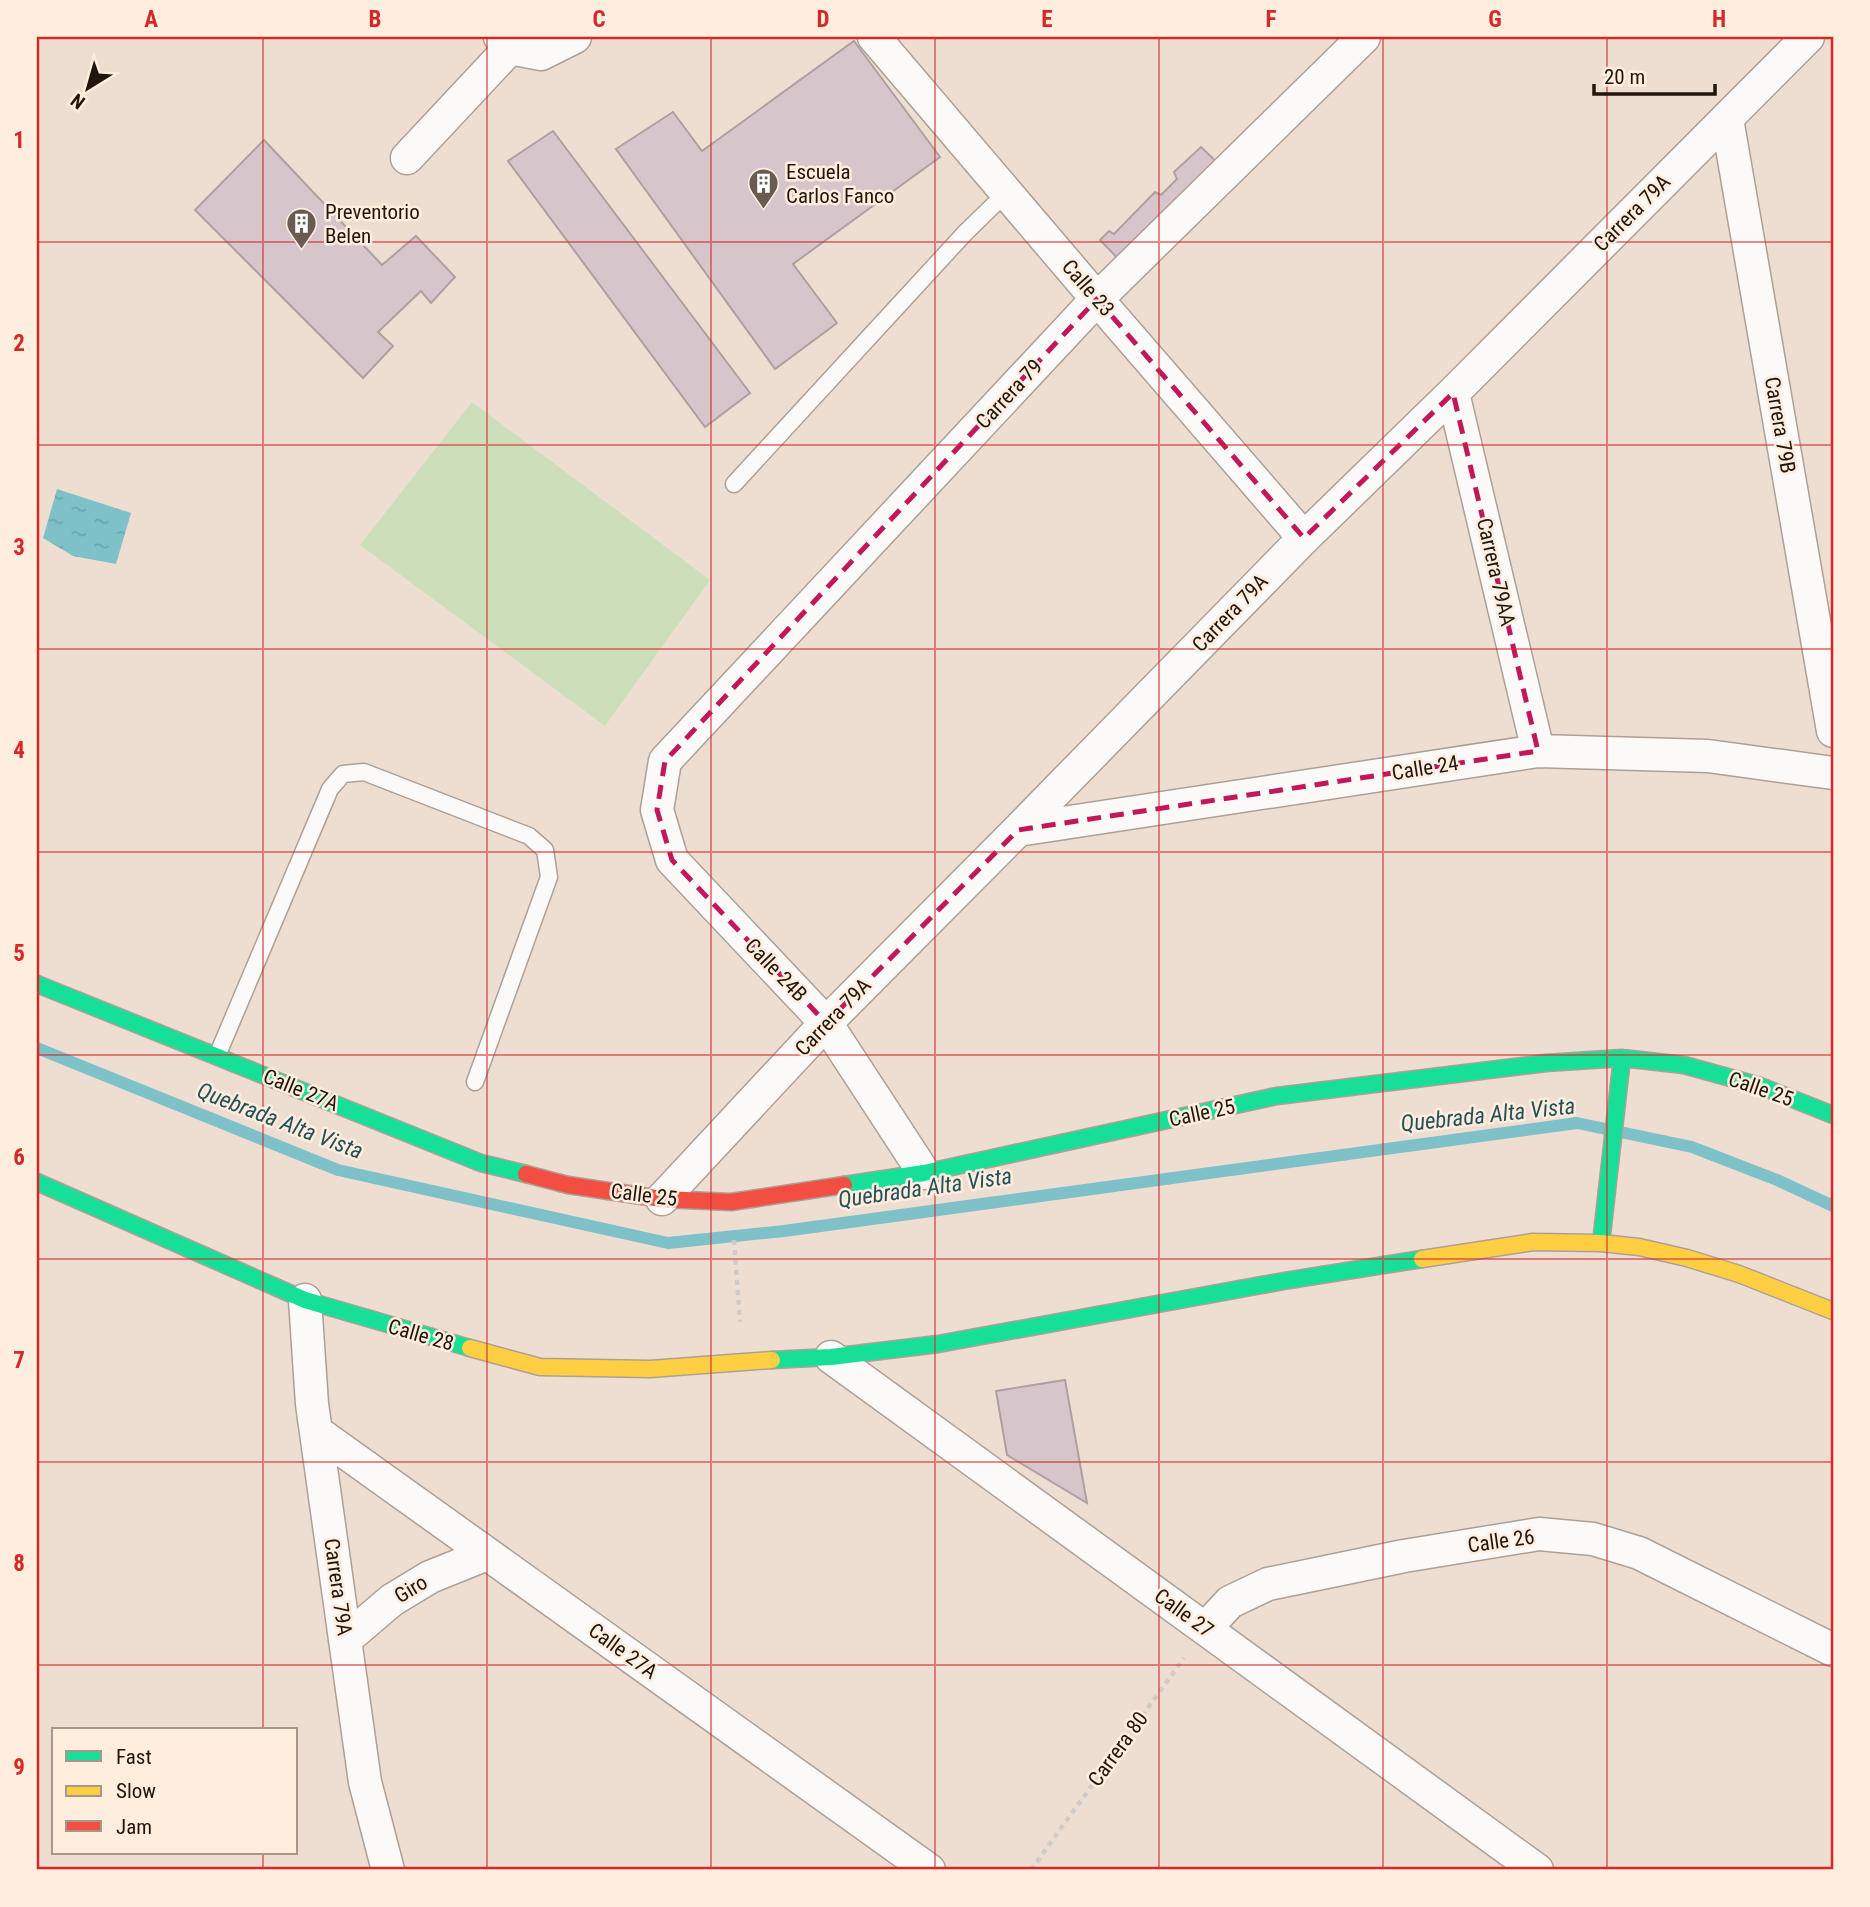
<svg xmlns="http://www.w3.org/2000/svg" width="1870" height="1907" font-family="'Roboto Condensed',sans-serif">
<defs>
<pattern id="water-ripples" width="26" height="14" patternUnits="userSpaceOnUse" patternTransform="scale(1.75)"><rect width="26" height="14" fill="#7ec1c9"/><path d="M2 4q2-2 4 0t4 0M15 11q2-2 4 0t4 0" fill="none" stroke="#6da5ab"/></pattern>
</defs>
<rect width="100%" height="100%" fill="#eeded1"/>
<!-- park -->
<path fill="#ccdfba" d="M472 402 710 580 605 726 360 545Z"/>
<!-- water -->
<path fill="url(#water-ripples)" d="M57 489 131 513 116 564 73 556 43 538Z"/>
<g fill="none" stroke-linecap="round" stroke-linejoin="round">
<!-- stream -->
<path stroke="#7ec1c9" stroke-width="12" d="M37 1048 338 1170 668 1243 784 1231 1577 1123 1692 1147 1777 1180 1833 1206"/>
</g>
<!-- building -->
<path fill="#d6c6cc" stroke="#aca1a0" stroke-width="2" d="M854 41 940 157 793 264 837 323 775 369 616 149 673 112 702 151Z
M553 131 750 393 705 427 508 161Z
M264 140 382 265 416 236 455 277 431 303 421 291 378 332 393 346 363 378 195 210Z
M1201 147 1224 169 1127 268 1100 240 1109 231 1114 234 1155 192 1161 195 1177 179 1174 172Z
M1065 1380 1087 1503 1007 1455 996 1391Z"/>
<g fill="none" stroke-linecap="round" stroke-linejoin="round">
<defs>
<path id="lane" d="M734 484 965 233 1006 193
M217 1056 330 789 343 774 364 772 529 836 545 850 549 877 475 1082"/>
<path id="street" d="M500 37 510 48 541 54 575 37
M874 37 1097 299 1304 538
M1727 119 1833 731
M407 158 510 48
M1453 393 1538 751
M1018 830 1538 751 1708 756 1833 773
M924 1173 826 1023 672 860 657 810 665 761 1097 299 1364 37
M662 1199 826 1023 1018 830 1304 538 1453 393 1808 37
M305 1300 312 1404 365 1782 388 1870
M831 1357 1537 1870
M317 1432 929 1870
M1205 1629 1230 1602 1268 1584 1404 1556 1539 1534 1593 1539 1639 1553 1833 1650
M345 1640 392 1600 430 1577 487 1554"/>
<path id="fast" d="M37 984 481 1163 526 1174
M37 1182 305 1300 470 1348
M844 1185 924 1173 1277 1096 1546 1063 1622 1058 1684 1065 1760 1086 1833 1115
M1601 1243 1622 1058
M772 1360 831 1357 938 1344 1284 1281 1422 1259"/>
<path id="slow" d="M1422 1259 1533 1242 1601 1243 1639 1247 1687 1258 1739 1274 1833 1311
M470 1348 540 1367 650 1369 772 1360"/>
<path id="jam" d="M526 1174 568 1185 662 1199 731 1202 844 1185"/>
</defs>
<!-- lane casing -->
<use href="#lane" stroke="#ada096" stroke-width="19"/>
<!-- street casing -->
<use href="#street" stroke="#ada096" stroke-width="35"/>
<!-- fast casing -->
<use href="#fast" stroke="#ada096" stroke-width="19"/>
<!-- slow casing -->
<use href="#slow" stroke="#ada096" stroke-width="19"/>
<!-- jam casing -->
<use href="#jam" stroke="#ada096" stroke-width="19"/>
<!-- path -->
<path stroke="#d0cbc8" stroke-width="4.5" stroke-dasharray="5 5" stroke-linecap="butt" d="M734 1240 740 1322
M1031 1870 1184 1658"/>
<!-- lane -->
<use href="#lane" stroke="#fcfaf8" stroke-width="16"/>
<!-- street -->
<use href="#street" stroke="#fcfaf8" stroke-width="32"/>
<!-- fast -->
<use href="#fast" stroke="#16e098" stroke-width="16"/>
<!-- slow -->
<use href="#slow" stroke="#ffcf43" stroke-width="16"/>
<!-- jam -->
<use href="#jam" stroke="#f24e42" stroke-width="16"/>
</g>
<!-- marked area -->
<path fill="none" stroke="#c2185b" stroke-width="5" stroke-dasharray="14 9" stroke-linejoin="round" d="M1097 299 1304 538 1453 393 1538 751 1018 830 826 1023 672 860 657 810 665 761Z"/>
<!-- grid -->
<path fill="none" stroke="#d62828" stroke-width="2" stroke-opacity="0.55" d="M263 37V1730M487 37V1870M711 37V1870M935 37V1870M1159 37V1870M1383 37V1870M1607 37V1870M37 242H1833M37 445H1833M37 649H1833M37 852H1833M37 1055H1833M37 1259H1833M37 1462H1833M37 1665H1833M263 1853V1870"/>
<!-- icons -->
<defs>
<symbol id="building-pin" viewBox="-11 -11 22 30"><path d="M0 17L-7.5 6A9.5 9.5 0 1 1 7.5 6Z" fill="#685c52" stroke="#ffedde"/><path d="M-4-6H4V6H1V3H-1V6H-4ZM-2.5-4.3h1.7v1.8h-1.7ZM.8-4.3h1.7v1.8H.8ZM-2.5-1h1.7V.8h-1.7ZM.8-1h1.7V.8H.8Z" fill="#fff"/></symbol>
</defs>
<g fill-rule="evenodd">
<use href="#building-pin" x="746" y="166" width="35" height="47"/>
<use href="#building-pin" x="284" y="206" width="35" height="47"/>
</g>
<g text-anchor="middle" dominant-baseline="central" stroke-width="5" stroke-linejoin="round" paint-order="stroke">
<!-- poi labels -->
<g font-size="21" fill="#20160d" stroke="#ffedde" text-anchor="start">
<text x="786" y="172">Escuela<tspan x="786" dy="24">Carlos Fanco</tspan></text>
<text x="325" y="212">Preventorio<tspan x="325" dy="24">Belen</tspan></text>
</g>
<!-- street labels -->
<g font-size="21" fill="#20160d" stroke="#ffedde">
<text transform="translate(1632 213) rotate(-45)">Carrera 79A</text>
<text transform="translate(1088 288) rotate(49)">Calle 23</text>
<text transform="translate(1009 394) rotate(-47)">Carrera 79</text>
<text transform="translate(1780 425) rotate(80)">Carrera 79B</text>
<text transform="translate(1496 572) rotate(77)">Carrera 79AA</text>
<text transform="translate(1230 613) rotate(-46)">Carrera 79A</text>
<text transform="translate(1425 768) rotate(-9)">Calle 24</text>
<text transform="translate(776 970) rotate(46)">Calle 24B</text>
<text transform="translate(833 1017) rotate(-46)">Carrera 79A</text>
<text transform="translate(1761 1089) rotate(19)">Calle 25</text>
<text transform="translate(301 1090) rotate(22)">Calle 27A</text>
<text transform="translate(1202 1113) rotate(-12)">Calle 25</text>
<text transform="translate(644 1195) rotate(7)">Calle 25</text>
<text transform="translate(421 1335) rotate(16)">Calle 28</text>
<text transform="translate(1501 1541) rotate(-8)">Calle 26</text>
<text transform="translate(338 1587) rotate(82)">Carrera 79A</text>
<text transform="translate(411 1589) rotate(-31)">Giro</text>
<text transform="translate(1184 1613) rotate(36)">Calle 27</text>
<text transform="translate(623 1651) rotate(36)">Calle 27A</text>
<text transform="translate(1118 1749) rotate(-54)">Carrera 80</text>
</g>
<!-- water labels -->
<g font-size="23" font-style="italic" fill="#255259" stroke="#ffedde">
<text transform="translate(1488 1115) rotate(-6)">Quebrada Alta Vista</text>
<text transform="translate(280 1121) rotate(21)">Quebrada Alta Vista</text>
<text transform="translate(925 1188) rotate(-8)">Quebrada Alta Vista</text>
</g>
</g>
<!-- border -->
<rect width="1870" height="1907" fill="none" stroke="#ffedde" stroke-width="77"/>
<!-- legend -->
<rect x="52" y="1728" width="245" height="126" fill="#ffedde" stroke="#a6978a" stroke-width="2"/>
<rect x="66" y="1751" width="35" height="10" fill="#16e098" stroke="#a6978a" stroke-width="2"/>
<text x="116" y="1764" font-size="21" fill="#20160d">Fast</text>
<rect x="66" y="1786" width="35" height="10" fill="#ffcf43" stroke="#a6978a" stroke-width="2"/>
<text x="116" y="1798" font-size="21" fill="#20160d">Slow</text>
<rect x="66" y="1821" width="35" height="10" fill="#f24e42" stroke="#a6978a" stroke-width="2"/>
<text x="116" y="1834" font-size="21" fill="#20160d">Jam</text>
<!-- north arrow -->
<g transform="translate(88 88) rotate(217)" stroke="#ffedde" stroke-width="5" paint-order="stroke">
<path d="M0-5L12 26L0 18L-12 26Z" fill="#20160d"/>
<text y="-10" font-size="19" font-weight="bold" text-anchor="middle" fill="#20160d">N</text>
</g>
<!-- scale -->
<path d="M1594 84v10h121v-10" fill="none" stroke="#20160d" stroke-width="3.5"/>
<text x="1604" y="84" font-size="21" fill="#20160d" stroke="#ffedde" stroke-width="5" paint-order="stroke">20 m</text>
<rect x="38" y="38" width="1794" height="1830" fill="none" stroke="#d62828" stroke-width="2.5"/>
<g font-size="23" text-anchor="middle" font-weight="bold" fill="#d62828">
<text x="151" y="27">A</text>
<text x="375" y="27">B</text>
<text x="599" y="27">C</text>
<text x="823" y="27">D</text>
<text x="1047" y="27">E</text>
<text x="1271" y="27">F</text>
<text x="1495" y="27">G</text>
<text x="1719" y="27">H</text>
<text x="19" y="148">1</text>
<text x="19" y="351">2</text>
<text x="19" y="555">3</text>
<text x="19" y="758">4</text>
<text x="19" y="961">5</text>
<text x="19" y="1165">6</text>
<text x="19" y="1368">7</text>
<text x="19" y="1571">8</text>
<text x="19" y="1775">9</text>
</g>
</svg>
